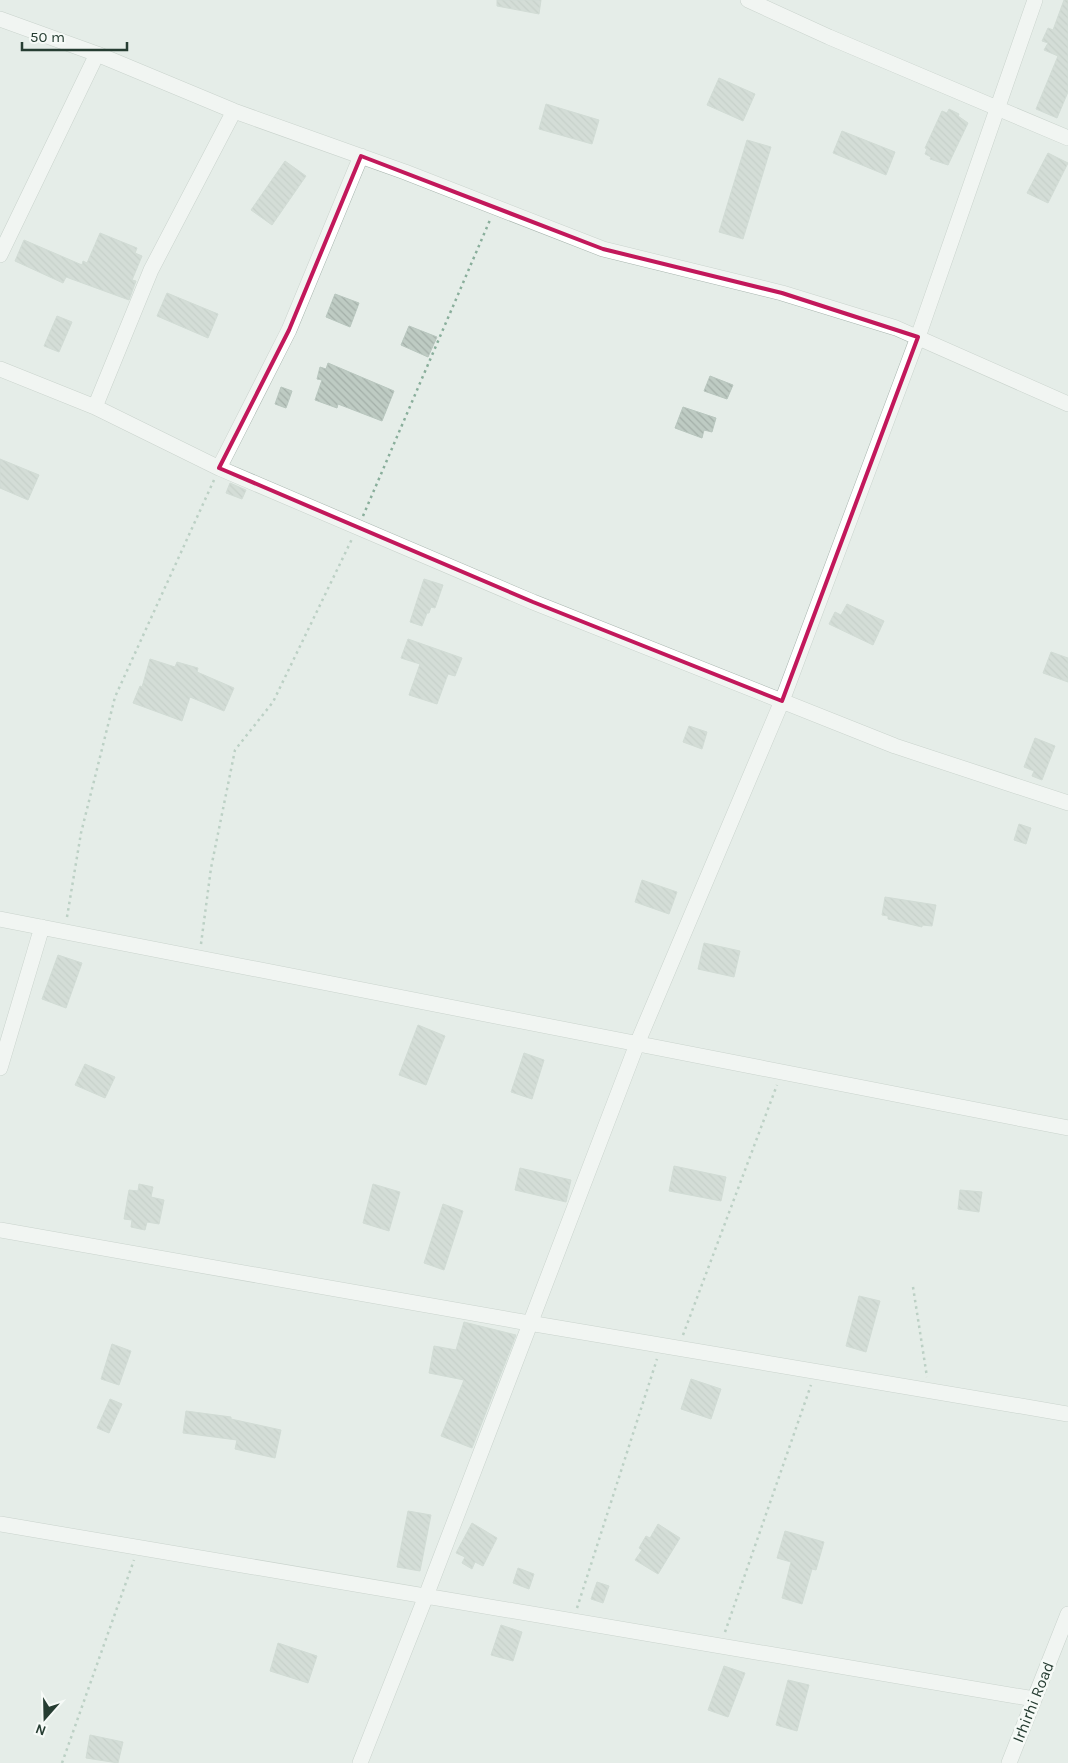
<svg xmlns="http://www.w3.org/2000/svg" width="1068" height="1763" font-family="Karla,sans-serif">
<defs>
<pattern id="building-back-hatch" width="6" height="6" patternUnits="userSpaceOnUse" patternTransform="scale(1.25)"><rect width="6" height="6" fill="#becbc3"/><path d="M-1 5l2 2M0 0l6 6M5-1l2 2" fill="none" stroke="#a3afa8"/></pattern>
</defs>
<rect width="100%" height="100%" fill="#e5ede8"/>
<!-- building -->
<path fill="url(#building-back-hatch)" stroke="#b8c6be" d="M497 0H541L539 14 497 6Z
M1064 0H1068V92L1057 118 1036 109 1058 56 1044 50 1048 43 1042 41 1048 28 1053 30Z
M719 78 755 94 743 121 707 105Z
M546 104 599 120 592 144 539 129Z
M949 109 959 114 958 116 968 123 948 165 930 159 931 157 925 154 927 149 925 148 942 111 947 113Z
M842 131 895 152 886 175 833 153Z
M747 140 771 147 743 239 719 232Z
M1048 153 1068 163 1048 203 1027 193Z
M285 161 306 176 272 225 251 210Z
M100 233 137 248 135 253 142 256 132 280 136 281 129 300 66 277 63 283 15 261 24 240 82 265 83 261 87 263Z
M167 293 218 314 208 338 157 316Z
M335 294 359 303 350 327 326 317Z
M57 316 72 322 59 352 44 346Z
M409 326 437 337 428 357 401 345Z
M328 363 394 391 382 421 338 404 337 408 315 400 322 380 317 379 320 367 326 369Z
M710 376 733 385 727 399 704 391Z
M281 387 292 391 286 408 275 404Z
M683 407 716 418 712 432 704 430 702 438 675 428Z
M0 459 39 475 28 500 0 488Z
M230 483 246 490 242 499 226 493Z
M424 579 443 585 435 608 431 607 429 613H427L422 626 410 622Z
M847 604 884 621 873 645 829 624 835 612 841 615Z
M408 639 462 658 455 676 448 674 437 704 409 695 420 664 401 658Z
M1051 652 1068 658V682L1043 673Z
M150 659 175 667 177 662 198 668 197 672 234 688 224 711 190 697 182 721 133 703 140 686 142 687Z
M689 726 707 732 702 749 683 742Z
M1035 738 1055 746 1042 780 1032 776 1034 771 1024 767Z
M1019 824 1031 828 1026 844 1014 840Z
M642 880 677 892 669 914 635 902Z
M885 897 936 905 932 926 922 925V927L888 919V916L882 915Z
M704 943 740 951 734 977 698 969Z
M58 955 82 963 66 1008 42 999Z
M418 1025 445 1036 426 1085 399 1075Z
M524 1053 544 1060 532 1099 511 1092Z
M85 1064 115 1077 105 1098 75 1085Z
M674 1166 726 1177 721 1201 669 1191Z
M520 1168 571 1180 566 1202 515 1190Z
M139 1184 153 1187 151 1197 164 1200 159 1224 147 1222 145 1230 131 1227 132 1220 124 1219 129 1190 138 1191Z
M373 1184 400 1192 389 1231 363 1223Z
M960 1190 982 1192 979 1212 958 1209Z
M443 1204 463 1211 444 1270 424 1263Z
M859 1296 880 1301 866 1352 846 1346Z
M464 1322 516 1335 472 1448 441 1436 464 1380 429 1373 434 1346 456 1350Z
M112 1344 131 1351 119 1385 101 1379Z
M691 1379 721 1389 711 1419 681 1409Z
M110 1399 122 1404 109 1433 97 1428Z
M186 1411 231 1417V1419L281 1430 275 1458 235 1449 237 1440 183 1433Z
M408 1511 431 1515 420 1571 397 1567Z
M472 1523 497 1538 483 1566 475 1562 472 1569 462 1563 465 1557 456 1553Z
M658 1524 680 1538 658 1574 635 1560 642 1550 639 1548 646 1536 650 1538Z
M785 1531 824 1542 816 1570 812 1569 802 1604 782 1598 791 1562 777 1558Z
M518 1568 534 1574 529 1589 513 1583Z
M597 1582 609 1586 603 1603 591 1599Z
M501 1625 522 1632 513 1661 491 1655Z
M278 1643 317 1656 308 1683 270 1671Z
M724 1666 745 1673 728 1717 708 1710Z
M788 1680 809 1685 797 1731 776 1725Z
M90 1735 123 1742 118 1763 86 1758Z"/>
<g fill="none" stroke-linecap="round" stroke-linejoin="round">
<defs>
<path id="minor" d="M748 0 829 37 1068 138
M0 19 97 54 234 111 405 172 603 249 782 293 896 328 1068 404
M0 255 97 54
M0 369 95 407 219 468 533 602 895 746 1068 803
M95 407 151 270 234 111
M219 468 289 330 361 156
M0 919 1068 1128
M0 1068 42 927
M0 1230 529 1323 1068 1414
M0 1524 1034 1699
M360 1763 426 1596 637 1044 782 701 918 337 1035 0"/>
<path id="tertiary" d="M1009 1763 1068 1614"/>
</defs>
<!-- minor casing -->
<use href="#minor" stroke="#a8b5ae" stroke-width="16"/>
<!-- tertiary casing -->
<use href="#tertiary" stroke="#a8b5ae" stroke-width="16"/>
<!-- path -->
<path stroke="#89ae9b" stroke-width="2.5" stroke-dasharray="2.5 4" stroke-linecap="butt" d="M363 516 490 220
M67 917 81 833 115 697 214 480
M201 944 211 868 235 750 273 702 352 539
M913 1287 927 1377
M683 1335 777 1085
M577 1608 657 1359
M725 1632 811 1385
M62 1763 134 1560"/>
<!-- minor -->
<use href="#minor" stroke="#fff" stroke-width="15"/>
<!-- tertiary -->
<use href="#tertiary" stroke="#fff" stroke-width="15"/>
</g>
<!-- marked area -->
<path d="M0 0H1068V1763H0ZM361 156 603 249 782 293 918 337 782 701 533 602 219 468 289 330Z" fill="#e5ede8" fill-opacity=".55" fill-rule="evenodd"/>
<path fill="none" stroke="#c2185b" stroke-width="4" stroke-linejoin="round" d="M361 156 603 249 782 293 918 337 782 701 533 602 219 468 289 330Z"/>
<g text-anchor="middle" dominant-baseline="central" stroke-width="5" stroke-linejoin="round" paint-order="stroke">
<!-- street labels -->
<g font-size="16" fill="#263d32" stroke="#f6faf7">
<text transform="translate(1033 1702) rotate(-68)">Irhirhi Road</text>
</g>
</g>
<!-- north arrow -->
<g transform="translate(45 1718) rotate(200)" stroke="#f6faf7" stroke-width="4" paint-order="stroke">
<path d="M0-4L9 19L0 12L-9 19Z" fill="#263d32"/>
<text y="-8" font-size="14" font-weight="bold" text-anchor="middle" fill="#263d32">N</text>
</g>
<!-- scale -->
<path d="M22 42v8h105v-8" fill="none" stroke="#263d32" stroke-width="2.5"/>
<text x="30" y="42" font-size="15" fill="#263d32" stroke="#f6faf7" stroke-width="4" paint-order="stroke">50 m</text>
</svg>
